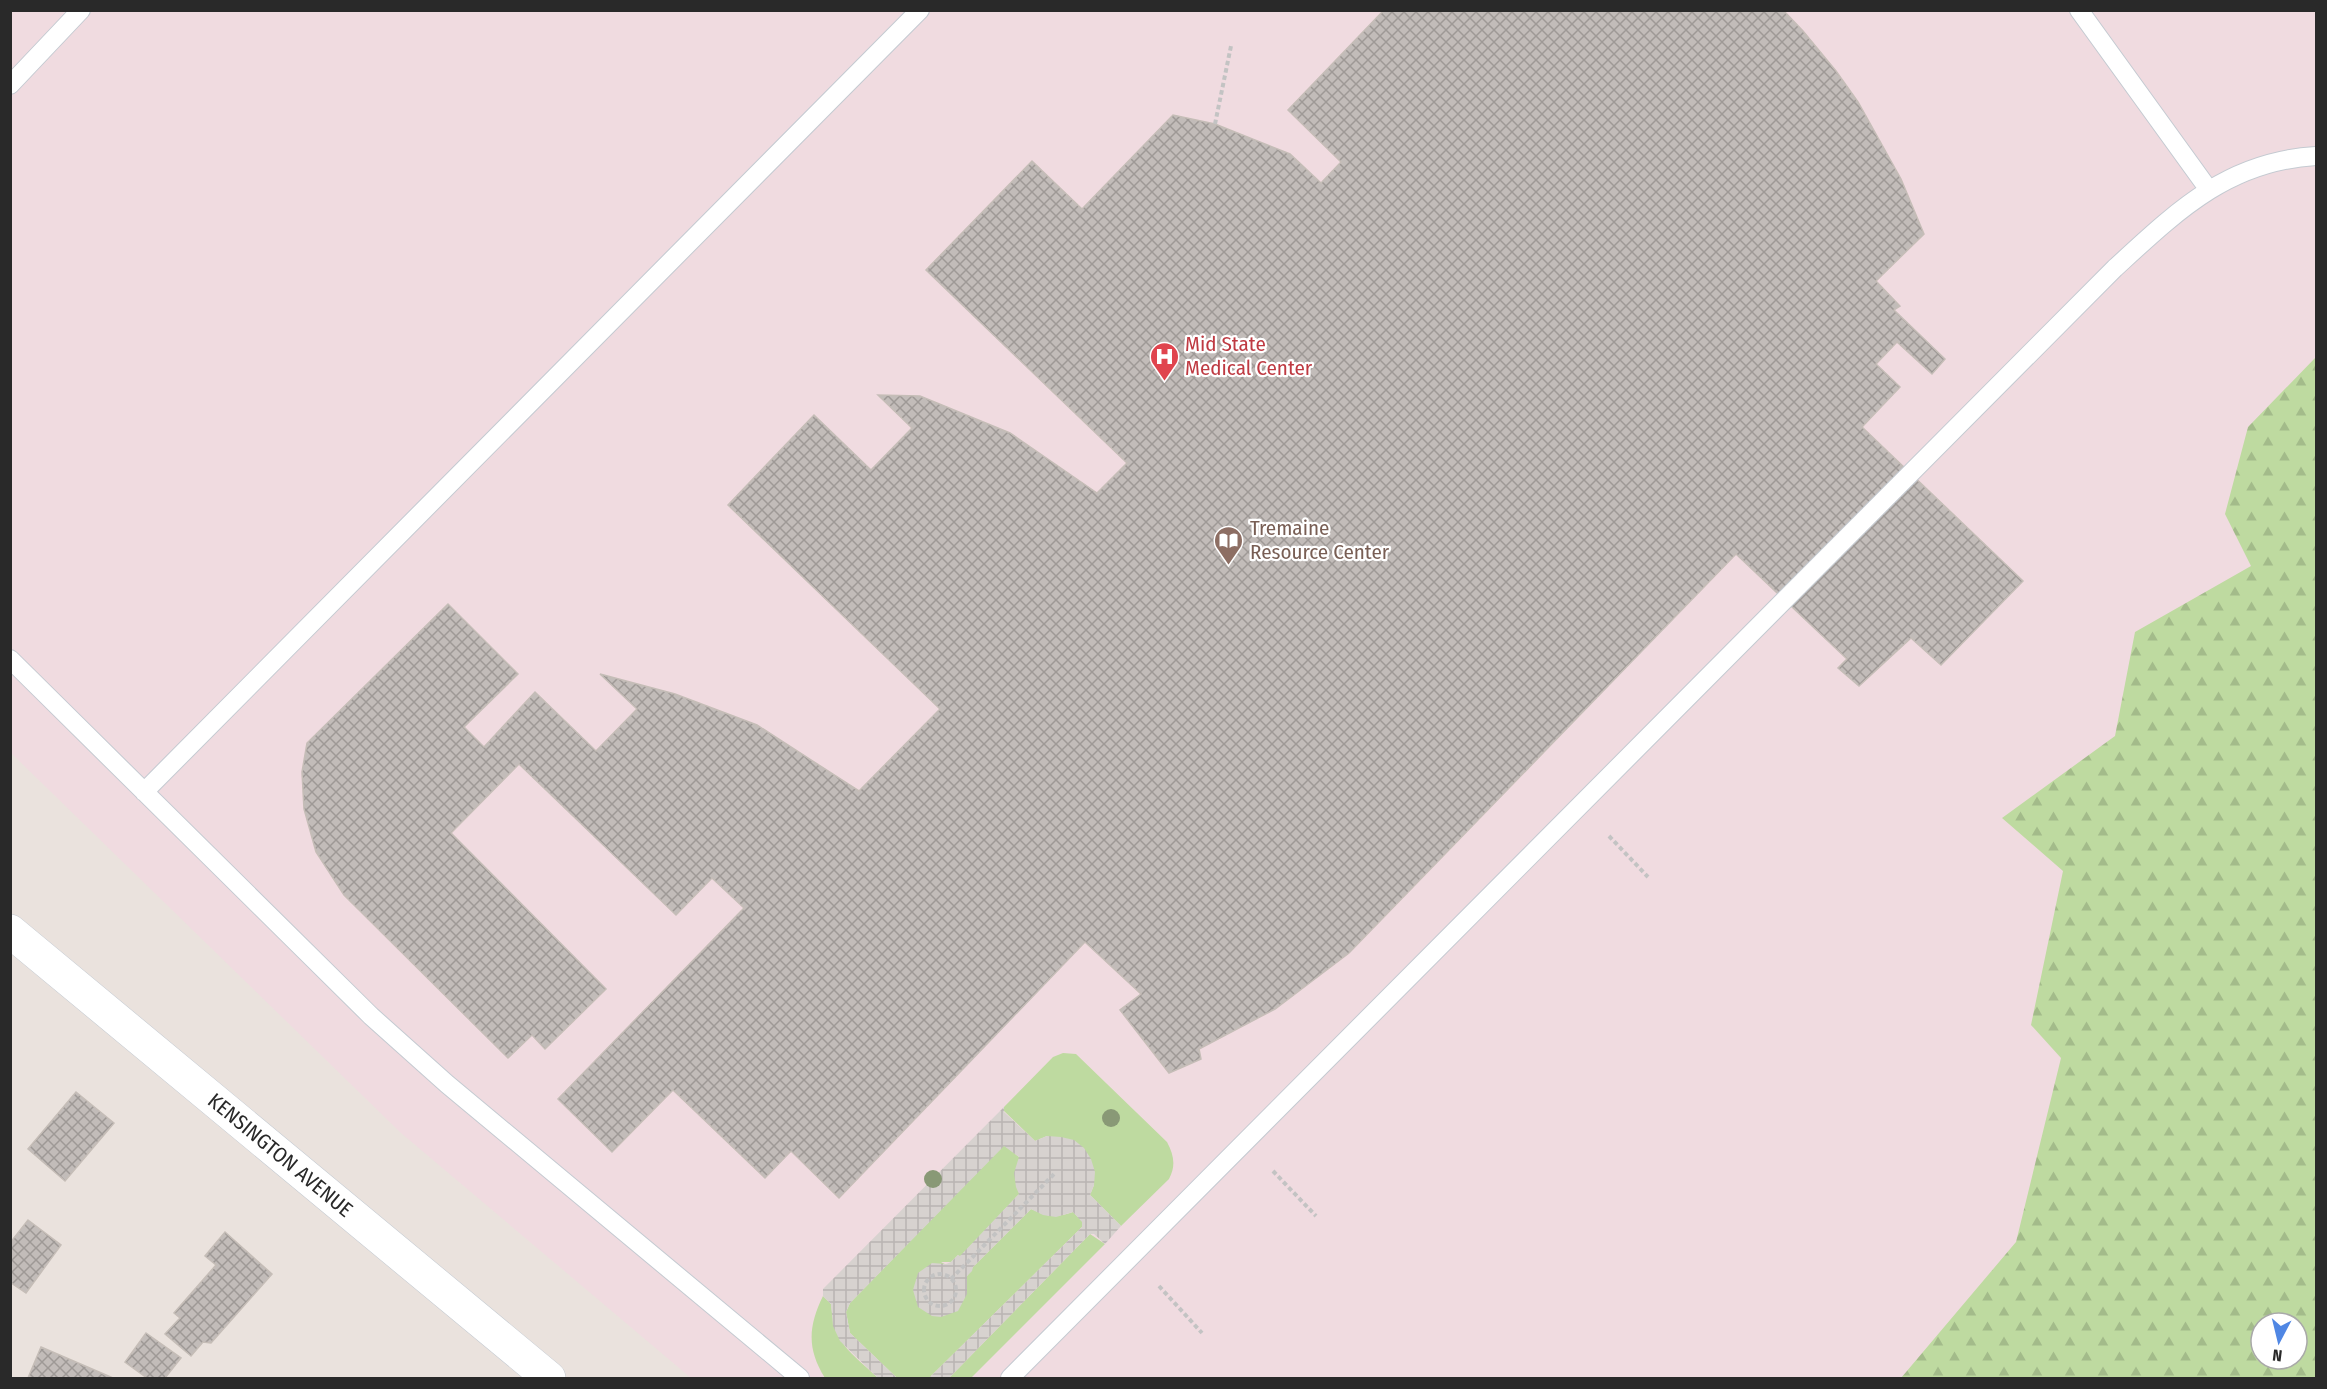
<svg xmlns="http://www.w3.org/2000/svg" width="2327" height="1389" font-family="'Fira Sans Condensed',sans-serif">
<defs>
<pattern id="forest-firs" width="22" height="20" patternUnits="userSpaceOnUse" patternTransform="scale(1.5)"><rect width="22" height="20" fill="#bedaa0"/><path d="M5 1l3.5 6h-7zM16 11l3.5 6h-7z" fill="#a3bb8a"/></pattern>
<pattern id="plaza-grid" width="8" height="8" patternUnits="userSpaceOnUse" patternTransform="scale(1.5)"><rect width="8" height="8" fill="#d7d2cf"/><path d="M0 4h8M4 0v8" fill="none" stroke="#b9b4b2"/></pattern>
<pattern id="building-cross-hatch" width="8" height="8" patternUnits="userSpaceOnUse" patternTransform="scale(1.5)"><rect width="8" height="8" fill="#c2bcb9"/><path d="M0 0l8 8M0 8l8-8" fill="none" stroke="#9e9996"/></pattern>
</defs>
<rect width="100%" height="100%" fill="#eae2dd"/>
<!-- medical -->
<path fill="#f0dbe0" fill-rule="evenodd" d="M10 11H2316V1378H691L401 1133 11 753ZM2261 1323H2297V1359H2261Z"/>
<!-- grass -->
<path fill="#bedaa0" d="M1063 1053 1076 1054 1167 1142C1174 1155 1176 1166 1169 1179L1121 1226 1090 1195 1094 1185 1047 1136 1035 1141 1004 1111V1107L1053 1057Z
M1004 1145 1019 1157V1194L960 1257 958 1255 951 1262H941L967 1276 973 1267 1031 1209C1048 1217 1055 1218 1073 1212L1083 1222 1082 1227 929 1378H897L850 1333 846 1312 850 1303Z
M1090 1234 1105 1244 971 1378H949Z
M823 1296 831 1304C835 1346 850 1351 878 1378H825C807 1349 808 1327 823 1296Z"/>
<!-- forest -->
<path fill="url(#forest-firs)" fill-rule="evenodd" d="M2316 357V1378H1901L2016 1242 2061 1058 2031 1025 2063 871 2002 818 2115 736 2135 632 2251 566 2225 514 2248 427ZM2261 1323H2297V1359H2261Z"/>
<!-- plaza -->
<path fill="url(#plaza-grid)" d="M1004 1107V1112L1035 1141 1047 1136 1061 1137 1074 1140 1084 1148 1091 1159 1095 1172 1094 1185 1090 1195 1121 1226 1105 1244 1094 1234H1090L949 1378H929L1082 1227V1222L1073 1212 1056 1217 1043 1215 1031 1209 973 1267 972 1271 967 1276V1294L958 1311 941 1317 932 1316 918 1307 913 1290 918 1273 932 1263 946 1264 951 1262 958 1255 960 1256 1019 1194 1016 1187 1014 1173 1019 1157 1004 1146 850 1303 846 1312 850 1333 897 1378H878L840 1341 833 1326 831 1304 823 1296V1289Z"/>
<!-- building -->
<path fill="url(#building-cross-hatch)" stroke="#c5bdb7" stroke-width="1.5" d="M1384 10H1783L1803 31 1836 71 1858 102 1901 179 1924 234 1876 281 1900 306 1894 310 1945 359 1932 374 1897 342 1876 364 1900 387 1862 427 2023 581 1941 665 1911 638 1859 686 1838 668 1847 659 1736 554 1349 953 1275 1009 1199 1049 1201 1059 1169 1073 1120 1010 1141 994 1085 942 839 1198 791 1151 765 1178 673 1090 612 1152 558 1099 744 908 712 878 676 915 519 764 451 833 606 989 545 1049 532 1035 508 1058 344 895 316 852 304 809 302 772 307 743 448 604 518 674 464 727 484 747 535 692 596 751 637 709 600 674 675 694 757 725 859 791 940 709 728 505 814 415 871 470 912 428 878 395 920 396 1010 433 1097 493 1127 463 926 270 1032 161 1082 209 1173 115 1215 124 1290 154 1321 183 1341 162 1288 110Z
M76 1092 114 1123 65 1181 28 1149Z
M28 1220 61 1245 26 1293 10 1282V1243Z
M225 1232 272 1274 211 1343 203 1342 191 1356 165 1334 180 1318 174 1313 216 1265 205 1256Z
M146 1333 181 1358 165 1378H147L125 1362Z
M41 1347 113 1378H28Z"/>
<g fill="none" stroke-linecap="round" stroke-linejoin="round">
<defs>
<path id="service" d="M2079 10 2209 190
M10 85 81 10
M10 659 371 1016 447 1084 800 1378
M144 792 920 10
M1010 1378 2115 268C2177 211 2228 161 2316 156"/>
<g id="secondary">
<path id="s1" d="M10 931 549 1378"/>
</g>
</defs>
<!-- service casing -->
<use href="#service" stroke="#c4cad1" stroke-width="20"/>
<!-- secondary casing -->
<use href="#secondary" stroke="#c4cad1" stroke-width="34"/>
<!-- path -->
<path stroke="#c3c3c3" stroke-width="4" stroke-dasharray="4.5 3" stroke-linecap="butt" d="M1215 124 1231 46
M1609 836 1648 877
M1273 1171 1316 1216
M924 1290a16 16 0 1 1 32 0a16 16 0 1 1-32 0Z
M951 1279 1055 1173
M1159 1286 1202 1333"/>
<!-- service -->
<use href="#service" stroke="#fff" stroke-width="18"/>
<!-- secondary -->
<use href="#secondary" stroke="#fff" stroke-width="33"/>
</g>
<!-- trees -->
<g fill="#899976">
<circle cx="1111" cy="1118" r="9"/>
<circle cx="933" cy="1179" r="9"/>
</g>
<!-- icons -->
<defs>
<symbol id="hospital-pin" viewBox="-11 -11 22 30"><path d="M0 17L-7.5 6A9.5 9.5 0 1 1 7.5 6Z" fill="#e0444e" stroke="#fff"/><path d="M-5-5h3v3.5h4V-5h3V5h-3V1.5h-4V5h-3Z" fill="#fff"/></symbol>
<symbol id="library-pin" viewBox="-11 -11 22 30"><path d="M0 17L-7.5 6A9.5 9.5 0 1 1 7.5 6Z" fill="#8d6e63" stroke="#fff"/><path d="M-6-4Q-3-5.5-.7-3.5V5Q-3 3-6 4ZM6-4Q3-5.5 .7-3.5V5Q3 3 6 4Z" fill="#fff"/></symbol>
</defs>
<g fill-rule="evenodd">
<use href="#hospital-pin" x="1148" y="340" width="33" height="45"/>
<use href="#library-pin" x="1212" y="524" width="33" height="45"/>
</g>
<g text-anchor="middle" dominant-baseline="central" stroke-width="4.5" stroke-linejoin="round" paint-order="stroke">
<!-- health labels -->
<g font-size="21" fill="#be3a42" stroke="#fff" text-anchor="start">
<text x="1185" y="344">Mid State<tspan x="1185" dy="24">Medical Center</tspan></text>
</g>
<!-- education labels -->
<g font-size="21" fill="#785e54" stroke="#fff" text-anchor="start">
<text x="1250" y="528">Tremaine<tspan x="1250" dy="24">Resource Center</tspan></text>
</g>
<!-- street labels -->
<g font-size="21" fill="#292929" stroke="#fff">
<text stroke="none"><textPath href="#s1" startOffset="351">KENSINGTON AVENUE</textPath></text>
</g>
</g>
<!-- border -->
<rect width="2327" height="1389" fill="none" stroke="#292929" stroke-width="24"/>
<!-- north arrow -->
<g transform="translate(2279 1341) rotate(187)"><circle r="28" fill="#ffffff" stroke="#a9a9a9" stroke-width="1.5"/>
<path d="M0-4.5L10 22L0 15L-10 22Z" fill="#5087e4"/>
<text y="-9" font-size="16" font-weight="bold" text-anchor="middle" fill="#292929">N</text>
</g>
</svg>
